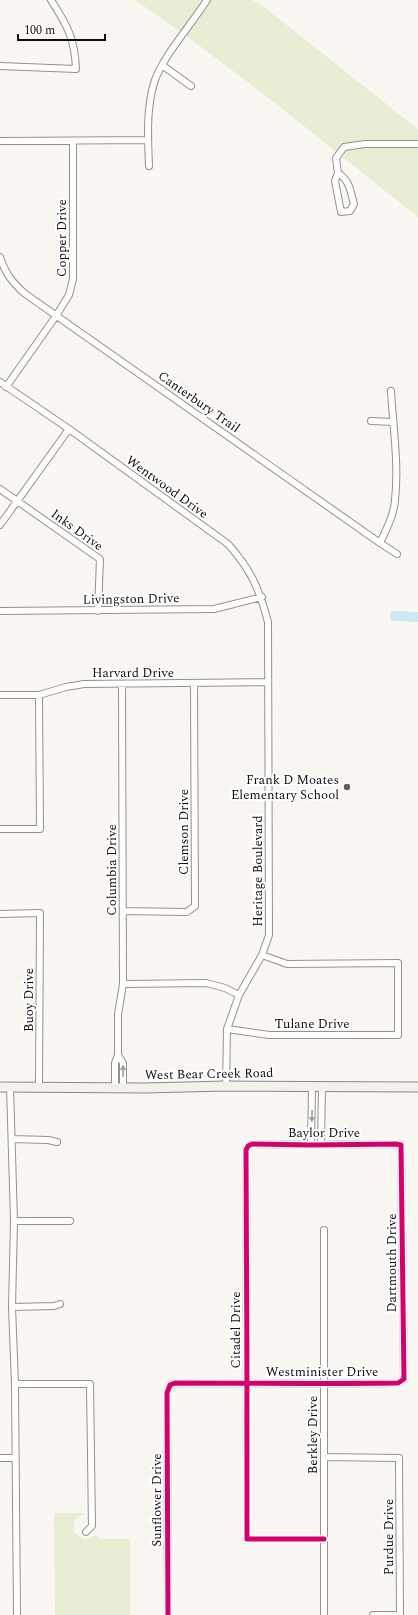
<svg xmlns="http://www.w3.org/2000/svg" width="418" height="1615" font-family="Spectral,serif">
<rect width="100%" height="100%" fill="#faf7f2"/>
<!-- green -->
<path fill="#e7eed3" d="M135 0H253L264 7 418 129V217C325 143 233 67 135 0Z
M54 1513H85L74 1520V1533L85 1539 95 1535 100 1539H130V1615H55Z"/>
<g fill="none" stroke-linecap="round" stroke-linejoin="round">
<!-- river -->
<path stroke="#caeaf2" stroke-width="10" d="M395 616 418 617"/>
<defs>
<path id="street" d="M162 65 191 86
M0 66 76 69C75 39 67 25 51 0
M0 141 148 140
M149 166C148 139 146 110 154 83 162 57 192 24 207 0
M338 173 336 158 344 147 365 144H418
M338 173C350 181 350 190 354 204L350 211 341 212 335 181Z
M0 257C5 273 12 282 24 293L380 543 397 554
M0 382 69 429 228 544C251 570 259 588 268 622L269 935 262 955 239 995 227 1029 226 1086
M6 387 56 316 69 295 73 279V141
M371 421 393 422
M0 489 100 559 98 611
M0 525 69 429
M380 543C386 530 394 515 395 500 399 464 393 427 391 391
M0 611 214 609 262 597
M0 695H39L66 687 84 684 268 682
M0 829H40L39 695
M123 911 187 912 195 906 194 684
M0 914 40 913 39 1087
M123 984 206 983 225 988 239 995
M227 1029 269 1035H398V963L287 964 262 955
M118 1055 123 1063V1088
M10 1087 14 1221 12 1307 15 1384 17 1615
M115 1088V1063L118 1055V1014L123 984 122 685
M12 1139 48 1140 57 1142
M321 1144 322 1087
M311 1145 312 1087
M14 1221H70
M324 1230V1615
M12 1307 54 1306 60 1304
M15 1384H90L92 1526 86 1532
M324 1457 399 1458 400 1615
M0 1458H15
M168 1615 167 1393 170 1385 175 1383C250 1383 324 1384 398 1383L404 1379 401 1145 396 1144 311 1145 252 1144 248 1146 246 1150C247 1280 247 1409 247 1539H324
M373 1615H400"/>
<path id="secondary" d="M0 1087 145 1088 226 1086 418 1087"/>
</defs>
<!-- street casing -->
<use href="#street" stroke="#949290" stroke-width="8"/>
<!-- secondary casing -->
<use href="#secondary" stroke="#8a8987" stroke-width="11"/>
<!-- street -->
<use href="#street" stroke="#fefefd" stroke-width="6"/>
<!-- secondary -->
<use href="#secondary" stroke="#f4f1ea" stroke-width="9"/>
<defs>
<path id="cycleway" d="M168 1615 167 1393 170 1385 175 1383C250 1383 324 1384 398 1383L404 1379 401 1145 396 1144 311 1145 252 1144 248 1146 246 1150C247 1280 247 1409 247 1539H324"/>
</defs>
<!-- cycleway casing -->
<use href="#cycleway" stroke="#fff" stroke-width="8"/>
<!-- cycleway -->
<use href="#cycleway" stroke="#d6006c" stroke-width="5"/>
</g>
<!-- one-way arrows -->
<defs><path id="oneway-solid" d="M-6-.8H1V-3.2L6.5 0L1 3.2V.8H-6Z"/></defs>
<g fill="#9e9e9d">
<use href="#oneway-solid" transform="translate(123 1071) rotate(-90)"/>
<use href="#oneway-solid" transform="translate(312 1116) rotate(91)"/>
</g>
<!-- markers -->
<circle fill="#605f5d" stroke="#fff" stroke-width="1.5" cx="347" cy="787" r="4"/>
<g text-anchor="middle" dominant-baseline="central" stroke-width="4" stroke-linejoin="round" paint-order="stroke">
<!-- street labels -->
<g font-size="13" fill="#0d0d0d" stroke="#fff">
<text transform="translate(62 238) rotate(-90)">Copper Drive</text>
<text transform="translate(199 402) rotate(35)">Canterbury Trail</text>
<text transform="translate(167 487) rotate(36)">Wentwood Drive</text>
<text transform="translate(77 530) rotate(36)">Inks Drive</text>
<text transform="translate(131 599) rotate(-1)">Livingston Drive</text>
<text x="133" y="673">Harvard Drive</text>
<text transform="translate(184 832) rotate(-90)">Clemson Drive</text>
<text transform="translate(112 870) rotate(-90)">Columbia Drive</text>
<text transform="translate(258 871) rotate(-90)">Heritage Boulevard</text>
<text transform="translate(29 1000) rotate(-90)">Buoy Drive</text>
<text x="312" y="1024">Tulane Drive</text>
<text transform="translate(209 1074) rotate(-1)">West Bear Creek Road</text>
<text x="324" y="1133">Baylor Drive</text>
<text transform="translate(392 1263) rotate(-90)">Dartmouth Drive</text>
<text transform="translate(236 1330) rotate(-90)">Citadel Drive</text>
<text x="322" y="1372">Westminister Drive</text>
<text transform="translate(313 1435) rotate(-90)">Berkley Drive</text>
<text transform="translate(157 1500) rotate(-90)">Sunflower Drive</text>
<text transform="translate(389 1537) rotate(-90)">Purdue Drive</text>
</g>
<!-- poi labels -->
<g font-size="13" fill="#0d0d0d" stroke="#fff" text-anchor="end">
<text x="339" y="780">Frank D Moates<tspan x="339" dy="15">Elementary School</tspan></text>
</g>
</g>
<!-- scale -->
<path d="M18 34v6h87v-6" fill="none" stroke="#0d0d0d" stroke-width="2"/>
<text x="24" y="34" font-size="12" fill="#0d0d0d" stroke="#ffffff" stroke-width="3" paint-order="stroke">100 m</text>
</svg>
